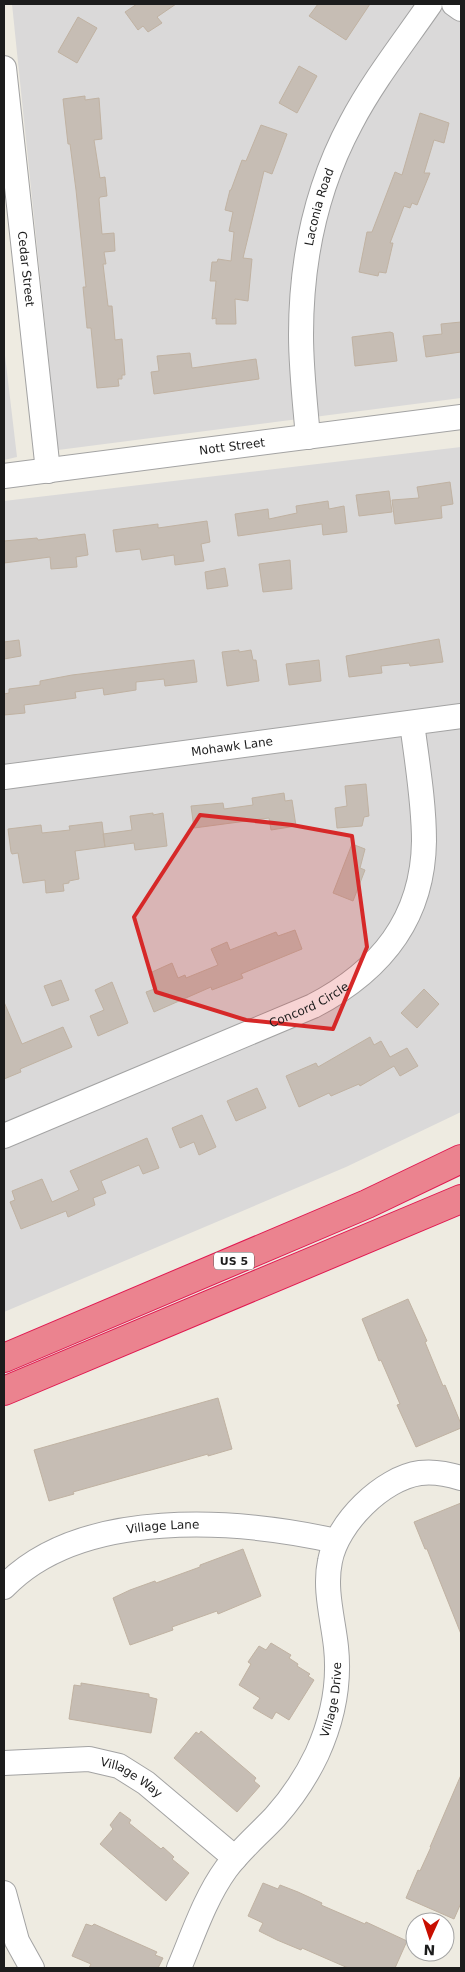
<svg xmlns="http://www.w3.org/2000/svg" width="465" height="1972" font-family="'DejaVu Sans',sans-serif">
<rect width="100%" height="100%" fill="#eeebe1"/>
<!-- residential -->
<path fill="#dad9d9" d="M12 4H461V398L58 450Z
M4 347 17 457 4 460Z
M461 447V1112L346 1167 4 1312V501Z"/>
<!-- building -->
<path fill="#c6bdb4" stroke="#c0b2a2" d="M137 4H176L157 17 162 23 148 32 143 26 138 30 125 12Z
M318 4H370L346 40 309 16Z
M78 17 97 28 77 63 58 52Z
M299 66 317 76 297 113 279 103Z
M85 96V100L99 98 102 139 94 140 100 178 105 177 107 196 100 197 99 199 102 234 114 233 115 251 104 252 106 264H103L108 306H112L115 340 122 339 125 375H122V379H118L119 386 97 388 91 328H87L83 287H86L76 190 70 144H68L63 99Z
M420 113 449 123 444 143 434 140 424 173H430L417 205 412 203 410 208 404 206 390 243H393L386 273 379 272 378 276 359 272 367 232H372L395 172 402 175Z
M261 125 287 134 272 174 264 171 243 258 252 259 248 301 235 299 236 324H216V318L212 319 216 281H210L212 262H217L218 259 231 261 234 232 229 231 233 212 225 210 230 190H231L242 160 246 161Z
M461 322V352L426 357 423 336 442 334 441 324Z
M390 332 393 333 397 361 355 366 352 337Z
M190 353 192 368 256 359 259 379 154 394 151 372 159 371 157 356Z
M450 482 453 504 441 506 442 518 395 524 392 500 419 498 417 487Z
M389 491 392 512 359 516 356 495Z
M328 501 329 509 344 506 347 532 323 535 322 524 238 536 235 514 268 509 269 519 297 513 296 506Z
M207 521 210 542 201 544 204 561 175 565 174 555 142 560 140 549 116 552 113 530 158 524V528Z
M85 534 88 555 76 557 77 567 51 569 50 557 4 563V541L37 538 38 540Z
M290 560 292 589 263 592 259 564Z
M225 568 228 586 207 589 205 572Z
M439 639 443 662 410 666 409 663 381 666 382 673 349 677 346 656Z
M19 640 21 656 4 659V642Z
M239 650V652L251 650 253 660H256L259 681 227 686 222 652Z
M194 660 197 682 165 686 164 679 136 682V690L104 695 103 688 75 692 76 698 24 705 25 713 4 715V694L9 693V689L40 685V681L72 675Z
M319 660 321 681 289 685 286 664Z
M366 784 369 816 364 817 362 826 337 828 335 808 347 806 345 786Z
M284 793 285 801 292 800 296 826 271 830 269 818 194 828 191 806 223 803 224 809 253 805 252 798Z
M153 813V815L163 813 167 846 135 850 134 843 105 847 103 834 132 830 130 816Z
M102 822 105 847 75 851 79 879 69 881V883L63 884 64 891 46 893 45 880 23 883 18 853 12 854 11 852 8 829 41 825 42 833 70 830 69 826Z
M352 844 365 849 360 868 365 870 353 901 333 893Z
M295 930 302 949 241 974 243 978 212 990 211 987 154 1012 146 992 157 988 152 972 172 963 178 978 185 975 186 978 218 965 211 949 227 942 230 950 276 932 278 936Z
M61 980 69 1000 52 1006 44 986Z
M112 982 128 1023 98 1036 90 1016 104 1010 95 990Z
M424 989 439 1004 417 1028 401 1013Z
M4 1002 22 1044 63 1027 72 1047 20 1069 21 1072 4 1079Z
M370 1037 374 1045 381 1041 390 1057 407 1048 418 1066 400 1076 394 1066 360 1086 359 1084 331 1096 329 1093 299 1107 286 1076 316 1063 318 1067Z
M257 1088 266 1108 236 1121 227 1101Z
M202 1115 216 1147 199 1155 194 1142 180 1148 172 1128Z
M147 1138 159 1168 143 1174 139 1165 108 1178 101 1181 106 1193 93 1198 95 1205 68 1217 66 1211 21 1229 10 1202 15 1200 12 1191 42 1179 52 1202 79 1190 70 1171Z
M408 1299 427 1341 425 1342 443 1386 445 1385 461 1424V1428L416 1447 397 1405 400 1404 381 1360 379 1361 362 1319Z
M218 1398 232 1449 208 1456V1454L73 1492 74 1494 49 1501 34 1450Z
M461 1503V1634L427 1549H425L414 1522Z
M243 1549 261 1596 218 1614 217 1611 172 1627 173 1630 130 1645 113 1598 130 1590 155 1581 156 1583 200 1567V1565Z
M271 1643 291 1655 289 1658 298 1664 297 1666 310 1674 308 1676 314 1680 289 1720 276 1712 272 1719 253 1708 260 1698 239 1685 251 1664 248 1662 259 1646 266 1650Z
M81 1683 149 1694V1697L157 1699 151 1733 69 1719 74 1685 81 1686Z
M201 1731 256 1778 254 1781 260 1786 237 1812 174 1758 196 1732 199 1734Z
M461 1775V1903L454 1919 406 1898 418 1870 420 1871 431 1847H430Z
M120 1812 131 1820 129 1823 161 1849 163 1847 174 1857 172 1859 189 1873 166 1901 100 1844 113 1829 110 1825Z
M263 1883 278 1889 280 1885 298 1892 322 1903 321 1905 365 1924 366 1922 407 1941 395 1968H348L302 1948 301 1950 277 1940 259 1931 263 1923 248 1916Z
M86 1924 92 1926 94 1924 157 1952 155 1955 163 1958 158 1968H89L91 1964 72 1956Z"/>
<g fill="none" stroke-linecap="round" stroke-linejoin="round">
<defs>
<g id="minor">
<path d="M454 4 461 9"/>
<path id="s1" d="M4 68 48 471"/>
<path id="s2" d="M308 437C305 403 301 369 301 335 301 262 316 188 351 123 373 81 403 43 430 4"/>
<path id="s3" d="M4 476 461 417"/>
<path id="s4" d="M4 777 461 716"/>
<path id="s5" d="M4 1136 313 1006C380 971 423 920 424 841 424 802 417 762 412 723"/>
<path id="s6" d="M4 1587C81 1507 237 1519 336 1541"/>
<path id="s7" d="M4 1763 89 1759 119 1766 146 1783 235 1858"/>
<path d="M4 1893 17 1941 32 1968"/>
<path id="s8" d="M179 1968C193 1935 205 1898 226 1869 240 1850 259 1834 275 1817 292 1798 306 1777 317 1754 332 1721 340 1684 336 1647 333 1619 324 1589 330 1561 337 1523 383 1478 420 1473 434 1471 448 1474 461 1478"/>
</g>
<path id="highway" d="M4 1358 367 1204 461 1159
M4 1391 461 1199"/>
</defs>
<!-- minor casing -->
<use href="#minor" stroke="#a3a3a3" stroke-width="26"/>
<!-- highway casing -->
<use href="#highway" stroke="#e01950" stroke-width="30"/>
<!-- minor -->
<use href="#minor" stroke="#fff" stroke-width="24"/>
<!-- highway -->
<use href="#highway" stroke="#eb838f" stroke-width="28"/>
</g>
<!-- marked area -->
<path fill="#d62828" fill-opacity="0.2" stroke="#d62828" stroke-width="4" stroke-linejoin="round" d="M200 815 292 825 352 836 367 947 333 1029 246 1020 156 992 134 917Z"/>
<g text-anchor="middle" dominant-baseline="central" stroke-width="4" stroke-linejoin="round" paint-order="stroke">
<!-- shield labels -->
<rect fill="#fff" stroke="#606060" stroke-width="1" x="214" y="1252.5" width="40" height="17" rx="4"/>
<g font-size="11" font-weight="bold" fill="#1c1c1c">
<text x="234" y="1261">US 5</text>
</g>
<!-- street labels -->
<g font-size="12" fill="#1c1c1c" stroke="#fff">
<text stroke="none"><textPath href="#s2" startOffset="232">Laconia Road</textPath></text>
<text stroke="none"><textPath href="#s1" startOffset="202">Cedar Street</textPath></text>
<text stroke="none"><textPath href="#s3" startOffset="230">Nott Street</textPath></text>
<text stroke="none"><textPath href="#s4" startOffset="230">Mohawk Lane</textPath></text>
<text stroke="none"><textPath href="#s5" startOffset="332">Concord Circle</textPath></text>
<text stroke="none"><textPath href="#s6" startOffset="174">Village Lane</textPath></text>
<text stroke="none"><textPath href="#s8" startOffset="314">Village Drive</textPath></text>
<text stroke="none"><textPath href="#s7" startOffset="132">Village Way</textPath></text>
</g>
</g>
<!-- border -->
<rect width="465" height="1972" fill="none" stroke="#1c1c1c" stroke-width="10"/>
<!-- north arrow -->
<g transform="translate(430 1937) rotate(183)"><circle r="24" fill="#ffffff" stroke="#a4a4a4"/>
<path d="M0-4L9 19L0 12L-9 19Z" fill="#c80e00"/>
<text y="-8" font-size="14" font-weight="bold" text-anchor="middle" fill="#1c1c1c">N</text>
</g>
</svg>
